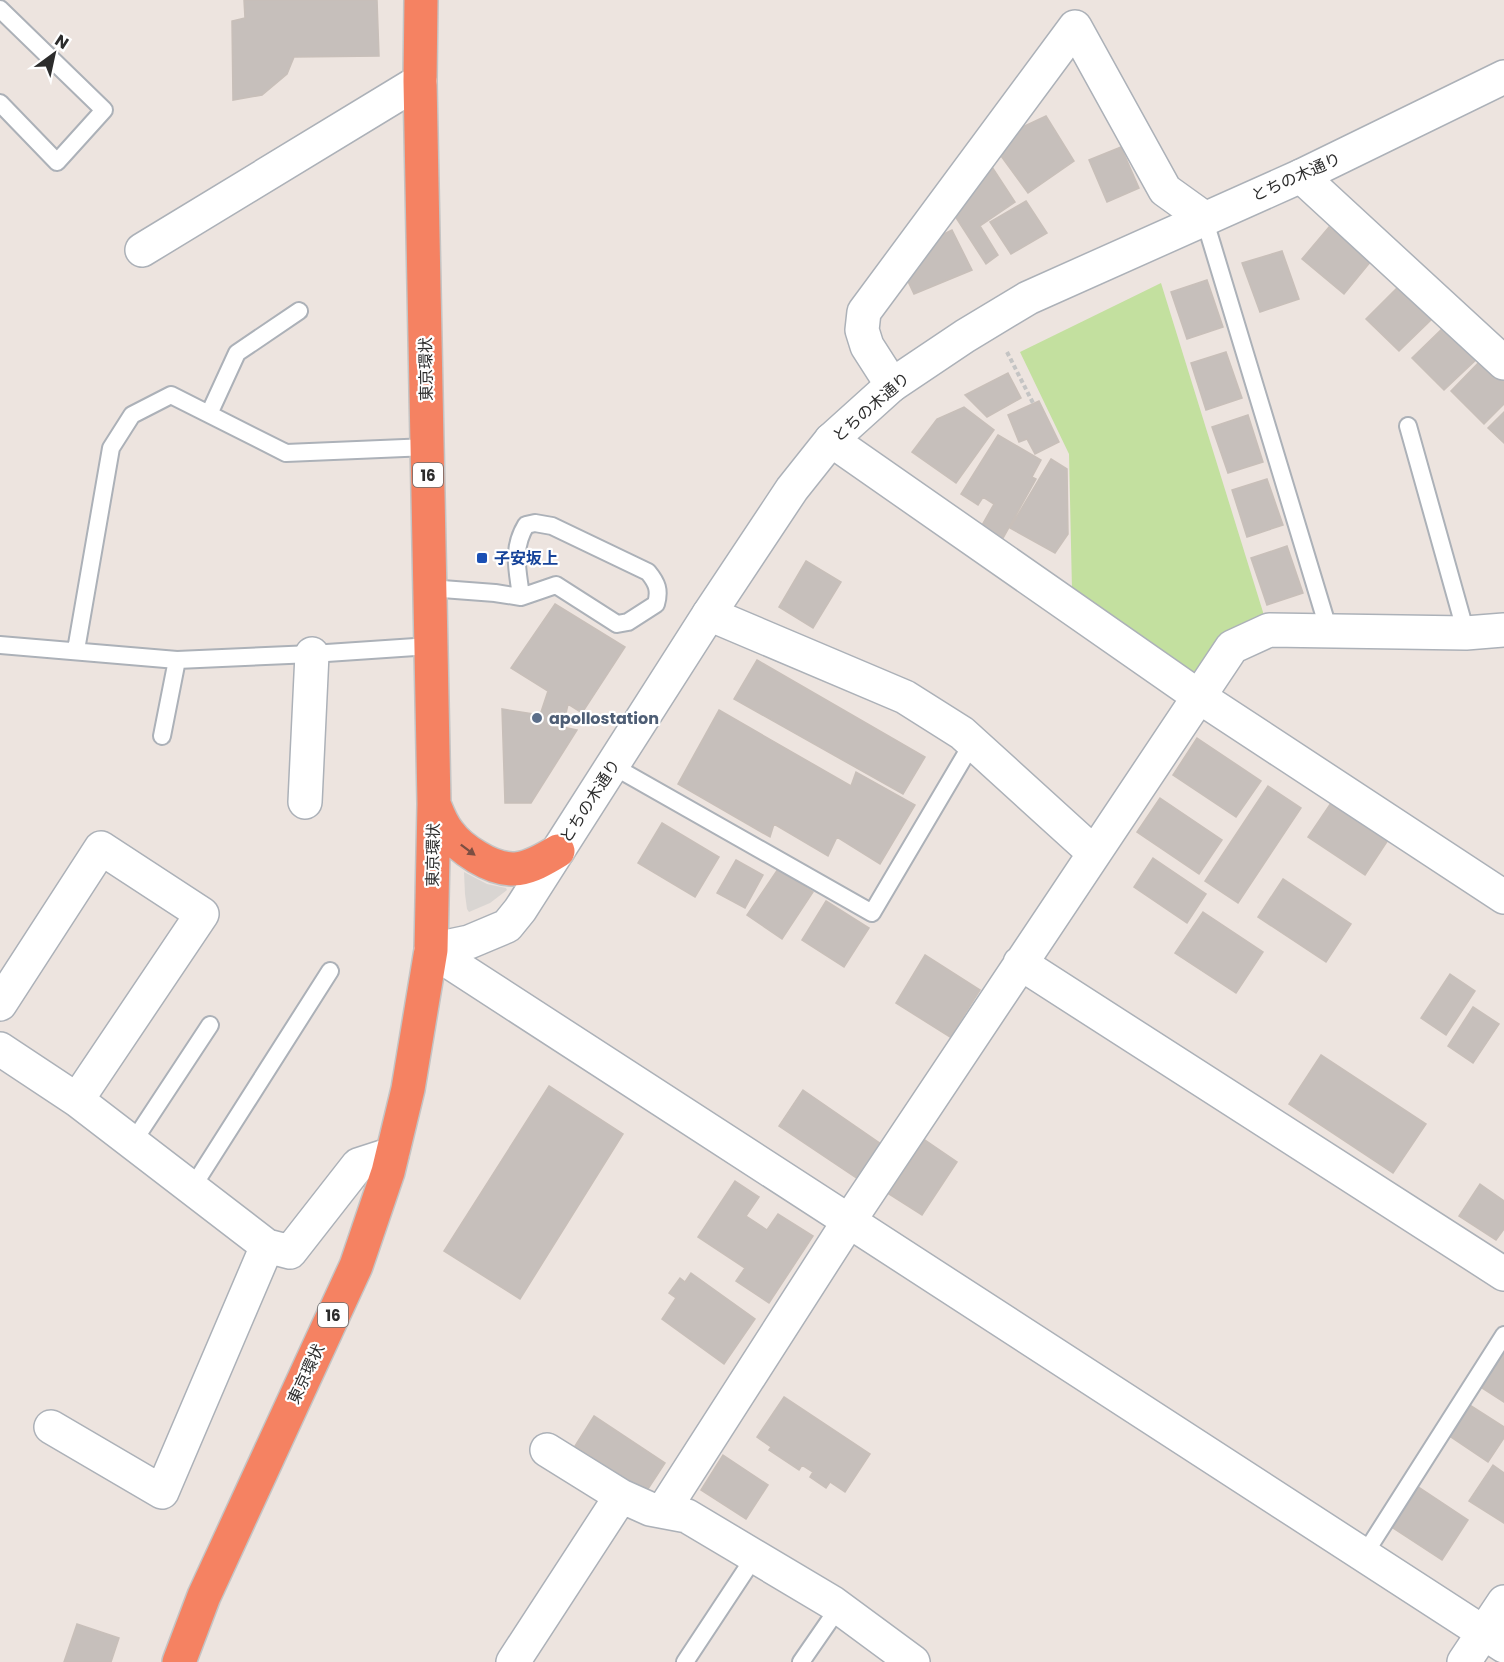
<svg xmlns="http://www.w3.org/2000/svg" width="1504" height="1662" font-family="Poppins,'Noto Sans JP',sans-serif">
<rect width="100%" height="100%" fill="#ede4df"/>
<!-- green -->
<path fill="#c3e09f" d="M1161 283 1267 625 1214 665 1188 673 1072 590 1069 454 1020 352Z"/>
<!-- plaza -->
<path fill="#d9d5d2" d="M464 872 487 884 506 888 507 890 490 903 469 912 467 909 465 894Z"/>
<!-- building -->
<path fill="#c6bfbb" stroke="#c8bfb9" stroke-width="1.5" d="M244 0H377L379 56 294 57 287 74 262 95 233 100 232 21 245 18Z
M1046 116 1074 161 1028 193 1001 156 1018 129Z
M1121 147 1139 188 1107 202 1089 160Z
M992 167 1015 202 980 226 998 255 986 264 955 216 963 207 976 180Z
M1026 201 1047 233 1011 254 990 222Z
M1329 227 1371 261 1344 294 1302 259Z
M952 230 972 270 914 294 906 277 933 239Z
M1282 251 1299 299 1260 312 1242 263Z
M1207 280 1223 327 1187 339 1171 292Z
M1400 285 1434 317 1399 351 1366 319Z
M1446 325 1479 357 1444 390 1412 358Z
M1226 352 1242 398 1206 410 1191 363Z
M1481 360 1504 382V404L1484 424 1451 391Z
M1008 373 1021 398 987 417 965 395Z
M1039 401 1059 442 1035 454 1027 439 1019 442 1008 415Z
M964 407 994 430 956 483 912 452 937 419Z
M1504 412V443L1488 428Z
M1248 415 1263 462 1228 473 1212 427Z
M998 435 1041 460 1032 477 1036 479 1002 540 981 527 994 504 983 497 978 505 961 494Z
M1051 459 1067 469 1068 534 1055 553 1010 528Z
M1267 479 1283 525 1247 537 1232 490Z
M1287 546 1303 593 1267 605 1251 558Z
M806 561 841 582 813 628 779 607Z
M555 604 625 647 582 713 568 704 563 727 577 730 531 803H505L502 709 540 715 548 691 511 668Z
M757 660 925 757 903 794 734 699Z
M719 710 851 786 856 772 915 805 880 864 837 837 828 856 774 824 770 837 678 784Z
M1197 738 1261 781 1236 817 1173 775Z
M1268 786 1301 808 1238 903 1205 881Z
M1160 798 1222 840 1199 874 1137 832Z
M1333 800 1390 837 1365 875 1308 837Z
M662 823 719 857 695 897 638 863Z
M1153 858 1206 894 1187 923 1134 887Z
M736 860 763 875 745 908 717 893Z
M778 869 813 892 782 939 747 915Z
M1283 879 1351 924 1326 962 1258 917Z
M826 901 869 928 844 967 802 940Z
M1203 912 1263 952 1236 993 1175 953Z
M925 955 980 990 950 1037 896 1003Z
M1450 974 1475 991 1446 1035 1421 1018Z
M1473 1007 1499 1024 1473 1063 1448 1046Z
M1321 1055 1426 1124 1393 1173 1289 1104Z
M549 1086 623 1134 520 1299 444 1251Z
M803 1090 881 1144 858 1179 779 1126Z
M925 1140 957 1162 922 1215 889 1194Z
M735 1181 759 1197 746 1216 767 1230 778 1214 813 1236 769 1303 736 1281 745 1268 698 1237Z
M1480 1184 1504 1201V1229L1496 1240 1459 1216Z
M691 1273 755 1319 724 1364 662 1319 676 1298 669 1293 680 1278 685 1282Z
M1504 1347V1402L1479 1386Z
M784 1397 870 1454 845 1492 830 1482 826 1488 810 1477 813 1472 802 1465 799 1470 769 1450 771 1447 757 1437Z
M1468 1404 1504 1427V1438L1488 1462 1448 1435Z
M594 1416 665 1463 646 1492 575 1446Z
M723 1455 768 1485 746 1519 701 1490Z
M1493 1465 1504 1473V1523L1469 1501Z
M1414 1484 1468 1520 1442 1560 1387 1524Z
M77 1624 119 1638 111 1662H64Z"/>
<g fill="none" stroke-linecap="round" stroke-linejoin="round">
<defs>
<path id="lane" d="M0 9 104 110 57 162 0 103
M1204 218 1329 631
M209 414 237 353 299 311
M1408 426 1466 633
M429 588 495 593 521 597 556 585 617 624 628 622 656 604C660 590 657 583 648 572L552 526 535 523 526 525C511 550 518 570 521 597
M0 645 177 660 312 654 430 646
M76 650 111 448 132 415 171 395 286 453 428 447
M162 736 177 660
M613 766 872 913 973 742
M133 1142 210 1025
M192 1188 330 971
M1364 1555 1504 1335
M685 1662 755 1556
M801 1662 839 1607"/>
<path id="street" d="M1301 176 1504 363
M142 250 420 81
M892 385 867 346 862 330 864 312 1075 27 1165 190 1204 218
M831 440 1198 696 1504 897
M709 614 905 697 962 733 1094 853
M305 802 312 654
M1020 963 1504 1274
M0 1004 101 848 202 914 77 1100
M0 1049 77 1100 267 1246 290 1252 358 1165 392 1154
M51 1427 162 1492 267 1246
M547 1450 621 1496 650 1509 687 1516 833 1603 913 1662
M663 1511 849 1221 1232 647 1269 630 1466 633 1504 630
M513 1662 621 1496
M1464 1662 1504 1602"/>
<path id="secondary" d="M431 950 469 942 507 926 520 910 709 614 792 489 831 440 892 385 965 336 1028 298 1301 176 1504 77
M431 950 1504 1646"/>
<path id="highway" d="M434 804C438 814 442 825 449 833 456 843 467 851 477 857 510 877 527 870 558 851
M179 1662 204 1596 356 1266 388 1172 408 1089 431 950 434 804 420 81 421 0"/>
</defs>
<!-- lane casing -->
<use href="#lane" stroke="#acb1b8" stroke-width="20"/>
<!-- street casing -->
<use href="#street" stroke="#acb1b8" stroke-width="36"/>
<!-- secondary casing -->
<use href="#secondary" stroke="#acb1b8" stroke-width="36"/>
<!-- highway casing -->
<use href="#highway" stroke="#c4c4c4" stroke-width="36"/>
<!-- path -->
<path stroke="#c4c4c4" stroke-width="4" stroke-dasharray="4.5 3" stroke-linecap="butt" d="M1007 352 1033 403"/>
<!-- lane -->
<use href="#lane" stroke="#fff" stroke-width="16"/>
<!-- street -->
<use href="#street" stroke="#fff" stroke-width="33"/>
<!-- secondary -->
<use href="#secondary" stroke="#fff" stroke-width="33"/>
<!-- highway -->
<use href="#highway" stroke="#f58262" stroke-width="33"/>
</g>
<!-- one-way arrows -->
<defs><path id="oneway-solid" d="M-6-.8H1V-3.2L6.5 0L1 3.2V.8H-6Z" transform="scale(1.5)"/></defs>
<use fill="#7c4e42" href="#oneway-solid" transform="translate(468 850) rotate(37)"/>
<!-- markers -->
<rect fill="#1a4fb4" stroke="#fff" stroke-width="2" x="476" y="552" width="12" height="12" rx="3"/>
<circle fill="#5c6f8a" stroke="#fff" stroke-width="2" cx="537" cy="718" r="6"/>
<g text-anchor="middle" dominant-baseline="central" stroke-width="4.5" stroke-linejoin="round" paint-order="stroke">
<!-- shield labels -->
<g fill="#fff" stroke="#6b6b6b" stroke-width="1.5">
<rect x="413" y="463" width="30" height="24" rx="4.5"/>
<rect x="318" y="1303" width="30" height="24" rx="4.5"/>
</g>
<g font-size="15" font-weight="bold" fill="#2c2c2c">
<text x="428" y="475">16</text>
<text x="333" y="1315">16</text>
</g>
<!-- street labels -->
<g font-size="16" fill="#2c2c2c" stroke="#fff">
<text transform="translate(1296 177) rotate(-24)">とちの木通り</text>
<text transform="translate(426 369) rotate(-91)">東京環状</text>
<text transform="translate(871 407) rotate(-41)">とちの木通り</text>
<text transform="translate(590 801) rotate(-57)">とちの木通り</text>
<text transform="translate(433 855) rotate(-89)">東京環状</text>
<text transform="translate(306 1374) rotate(-65)">東京環状</text>
</g>
<!-- transit labels -->
<g font-size="16" font-weight="bold" fill="#164399" stroke="#fff" text-anchor="start">
<text x="494" y="558">子安坂上</text>
</g>
<!-- service labels -->
<g font-size="16" font-weight="bold" fill="#4e5e75" stroke="#fff" text-anchor="start">
<text x="549" y="718">apollostation</text>
</g>
</g>
<!-- north arrow -->
<g transform="translate(54 54) rotate(33)" stroke="#ffffff" stroke-width="4.5" paint-order="stroke">
<path d="M0-4.5L10 22L0 15L-10 22Z" fill="#2c2c2c"/>
<text y="-9" font-size="16" font-weight="bold" text-anchor="middle" fill="#2c2c2c">N</text>
</g>
</svg>
